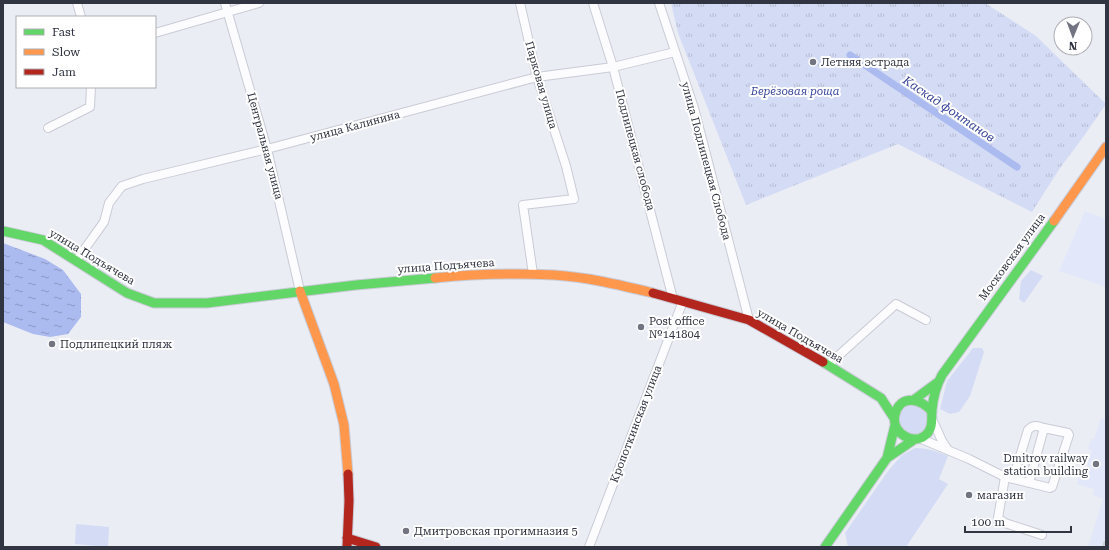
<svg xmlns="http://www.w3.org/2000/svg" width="1109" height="550" font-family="'Roboto Serif',serif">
<defs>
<pattern id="park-tufts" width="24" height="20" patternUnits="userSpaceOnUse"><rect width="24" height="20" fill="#d4dbf5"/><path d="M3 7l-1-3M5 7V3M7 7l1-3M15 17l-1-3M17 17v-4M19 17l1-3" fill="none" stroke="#b6bdd3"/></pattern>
<pattern id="water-ripples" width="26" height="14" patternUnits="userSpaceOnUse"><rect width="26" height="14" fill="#abbaef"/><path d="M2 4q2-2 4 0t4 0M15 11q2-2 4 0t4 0" fill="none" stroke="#8c98c3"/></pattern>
</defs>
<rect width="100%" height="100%" fill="#ebedf5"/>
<!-- built -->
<path fill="#e2e8f9" d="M1085 211 1106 219V287L1059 271Z
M1101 418 1106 419V547H1088L1103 499 1093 495 1094 489 1077 484 1079 476 1084 477 1092 450 1088 449 1091 439H1094Z"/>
<!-- green -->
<path fill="#d4dbf5" d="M1031 270 1043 276 1024 303 1019 299 1021 281Z
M973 348H982L984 352 970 396 959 412 950 414 940 409 947 381Z
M914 402 931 417 923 434H904L896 416 898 412Z
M915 448C927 448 937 451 948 456L939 479 948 484 906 547H848L845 533 888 471 902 455Z
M76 524 109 527 108 547 75 544Z"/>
<!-- park -->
<path fill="url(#park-tufts)" d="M671 3H985L1036 36 1106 104 1084 136 1060 168 1032 212 898 144 746 205 678 33Z"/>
<!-- water -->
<path fill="url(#water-ripples)" d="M3 243 45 259 63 270 81 294V317L68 334 50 337 33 334 3 322Z"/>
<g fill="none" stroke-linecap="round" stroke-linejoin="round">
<!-- canal -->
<path stroke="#abbaef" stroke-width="7" d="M850 55 1017 167"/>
<defs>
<path id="street" d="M77 3 81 17
M225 3 267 149 300 291
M520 3 537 77 566 166 574 199 523 205 533 274
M593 3 613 67 673 299
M659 3 694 108 749 320
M155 33 259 3
M48 128 90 107 91 87
M76 261 104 222 109 203 122 186 143 179 267 149 537 77 613 67 675 52
M828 365 896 304 926 320
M933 421 942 441 948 450
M919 438 969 459 1005 477 1050 488 1052 487 1069 435 1068 433 1044 428 1029 483
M1005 477 998 518 1005 523 1042 535
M1013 479 1028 430C1034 424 1037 426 1044 428
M589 547 683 301"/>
<path id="fast" d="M3 231 43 240 127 293 154 303H207L356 285 435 278
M823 362 881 398 894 418
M915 399 938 382
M932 412C922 398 899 394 895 415 890 436 921 449 930 429 933 423 931 416 932 410 933 398 936 386 942 375L1054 221
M887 458 915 439
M825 547 887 458 895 425"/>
<path id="slow" d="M1054 221 1106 147
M435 278C474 274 514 273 554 275 587 277 620 285 653 293
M300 291 334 384 344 425 348 474"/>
<path id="jam" d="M653 293 749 320 823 362
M347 538 376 547
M347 547 349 501 348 474"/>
</defs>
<!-- street casing -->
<use href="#street" stroke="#c9cbd5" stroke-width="10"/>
<!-- fast casing -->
<use href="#fast" stroke="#c9cbd5" stroke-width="11"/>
<!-- slow casing -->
<use href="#slow" stroke="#c9cbd5" stroke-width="11"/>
<!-- jam casing -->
<use href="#jam" stroke="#c9cbd5" stroke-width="11"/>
<!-- street -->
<use href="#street" stroke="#fcfcfe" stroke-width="8"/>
<!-- fast -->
<use href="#fast" stroke="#63d668" stroke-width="9"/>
<!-- slow -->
<use href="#slow" stroke="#ff974d" stroke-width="9"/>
<!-- jam -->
<use href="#jam" stroke="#b3261e" stroke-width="9"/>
<!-- rail -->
<path stroke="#d0d1d4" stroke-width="2" stroke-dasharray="6 3" stroke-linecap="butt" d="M1103 547 1106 537"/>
</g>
<!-- markers -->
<g fill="#727581" stroke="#fff" stroke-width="1.5">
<circle cx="813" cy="62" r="4"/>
<circle cx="641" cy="327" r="4"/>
<circle cx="52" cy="344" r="4"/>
<circle cx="1096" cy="464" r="4"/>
<circle cx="969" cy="495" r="4"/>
<circle cx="406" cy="531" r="4"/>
</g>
<g text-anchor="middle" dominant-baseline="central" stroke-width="4" stroke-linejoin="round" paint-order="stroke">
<!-- poi labels -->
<g font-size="11" fill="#313542" stroke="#fff" text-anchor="start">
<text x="821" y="62">Летняя эстрада</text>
<text x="649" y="321">Post office<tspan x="649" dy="13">№141804</tspan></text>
<text x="60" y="344">Подлипецкий пляж</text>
<text x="1088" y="458" text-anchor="end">Dmitrov railway<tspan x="1088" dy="13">station building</tspan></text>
<text x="977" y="495">магазин</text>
<text x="414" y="531">Дмитровская прогимназия 5</text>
</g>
<!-- street labels -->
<g font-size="11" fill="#313542" stroke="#fff">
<text transform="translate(541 85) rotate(74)">Парковая улица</text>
<text transform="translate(355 126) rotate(-15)">улица Калинина</text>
<text transform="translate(265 146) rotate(75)">Центральная улица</text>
<text transform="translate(635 150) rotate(75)">Подлипецкая слобода</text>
<text transform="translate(706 161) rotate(75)">улица Подлипецкая Слобода</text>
<text transform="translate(92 257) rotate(31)">улица Подъячева</text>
<text transform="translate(1012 257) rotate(-54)">Московская улица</text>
<text transform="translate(446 266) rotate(-4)">улица Подъячева</text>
<text transform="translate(800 336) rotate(30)">улица Подъячева</text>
<text transform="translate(636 424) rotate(-69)">Кропоткинская улица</text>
</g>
<!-- park labels -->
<g font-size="11" font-style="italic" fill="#38489d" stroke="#fff">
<text x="795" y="91">Берёзовая роща</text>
</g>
<!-- water labels -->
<g font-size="12" font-style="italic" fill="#334196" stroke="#fff">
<text transform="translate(949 109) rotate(34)">Каскад фонтанов</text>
</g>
</g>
<!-- border -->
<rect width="1109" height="550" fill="none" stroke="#313542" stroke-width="8"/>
<!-- legend -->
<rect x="16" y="16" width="140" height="72" fill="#ffffff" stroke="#adaeb3"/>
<rect x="24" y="29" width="20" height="6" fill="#63d668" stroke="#adaeb3"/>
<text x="52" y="36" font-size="12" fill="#313542">Fast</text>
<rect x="24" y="49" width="20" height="6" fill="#ff974d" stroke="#adaeb3"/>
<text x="52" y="56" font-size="12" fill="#313542">Slow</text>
<rect x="24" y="69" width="20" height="6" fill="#b3261e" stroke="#adaeb3"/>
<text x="52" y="76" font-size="12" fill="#313542">Jam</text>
<!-- north arrow -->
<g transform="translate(1073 36) rotate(181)"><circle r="19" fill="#ffffff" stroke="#adaeb3"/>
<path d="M0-3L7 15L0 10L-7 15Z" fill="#727581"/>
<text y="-6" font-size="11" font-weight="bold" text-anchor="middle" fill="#313542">N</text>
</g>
<!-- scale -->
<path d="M965 526v6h106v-6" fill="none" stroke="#313542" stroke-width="2"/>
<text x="971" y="526" font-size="12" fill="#313542" stroke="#ffffff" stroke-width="3" paint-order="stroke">100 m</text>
</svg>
